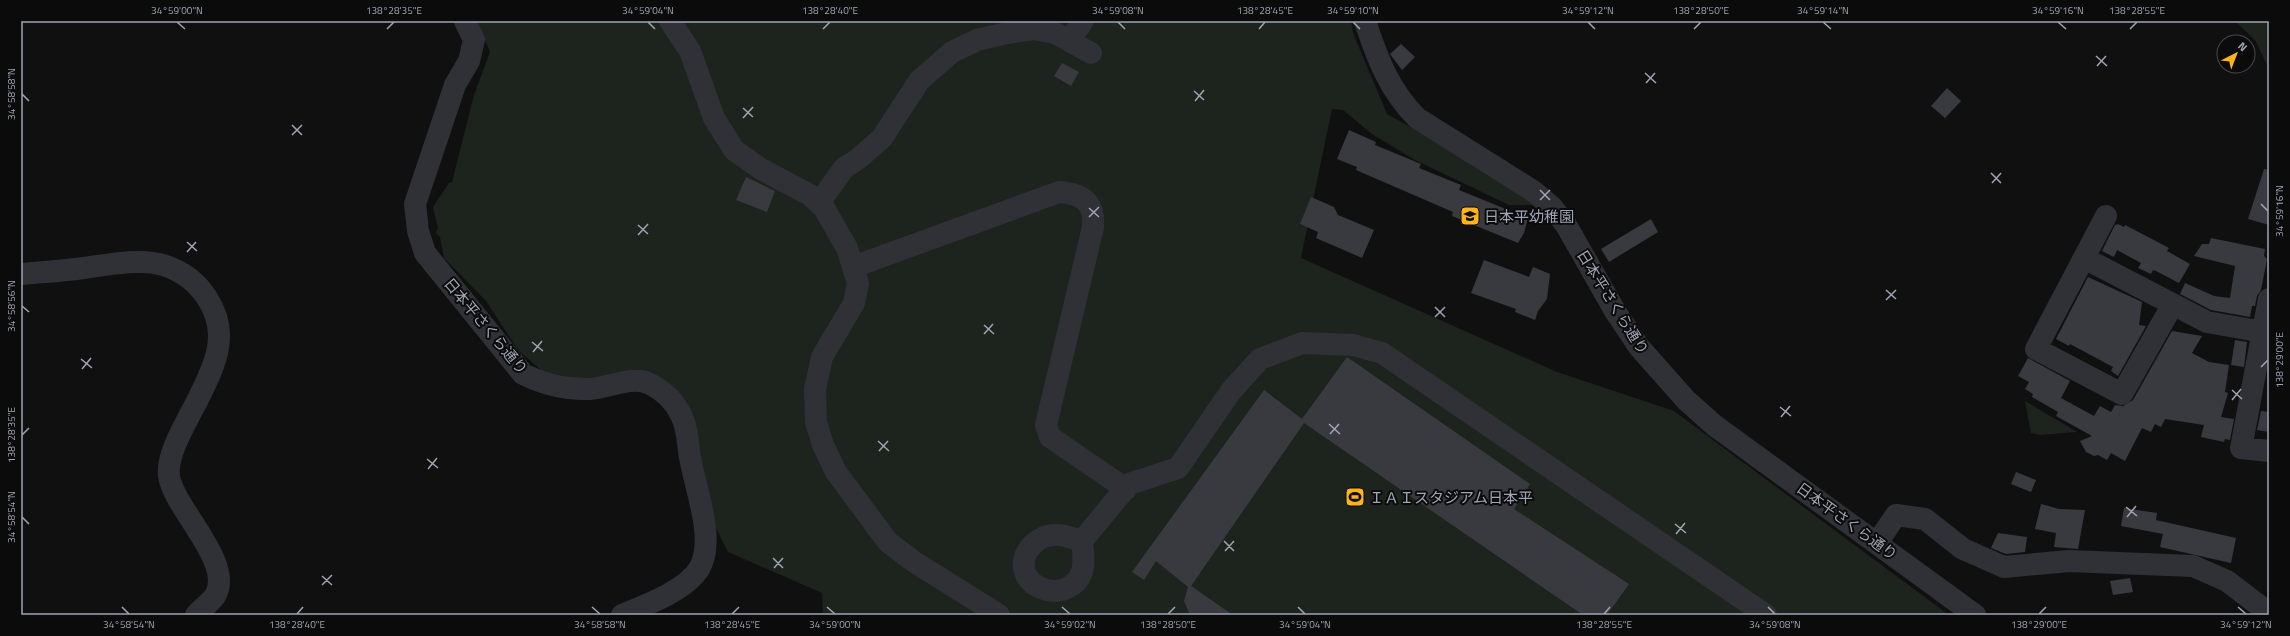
<svg xmlns="http://www.w3.org/2000/svg" width="2290" height="636" font-family="'Titillium Web','Noto Sans JP',sans-serif">
<rect width="100%" height="100%" fill="#101011"/>
<!-- green -->
<path fill="#1c241d" d="M476 21H1351L1353 33 1387 114 1488 170 1534 205H1509L1415 160 1372 134 1343 110 1332 109 1301 258 1557 372 1674 411 1949 615H823L822 593 728 552 710 516 687 405 594 379 549 377 518 350 486 301 444 258 440 237 436 233 438 228 433 207 449 183 452 182 474 95 490 52Z
M2235 21H2269V69L2255 40Z
M2025 401 2077 432 2040 435 2031 433Z"/>
<!-- building -->
<path fill="#393a40" d="M1401 44 1415 57 1402 70 1390 54Z
M1062 63 1079 72 1071 86 1054 76Z
M1947 88 1961 101 1945 118 1931 106Z
M1349 130 1376 142 1375 145 1421 164 1419 168 1461 185 1459 190 1528 218 1524 233 1518 243 1452 216 1453 212 1356 170 1357 167 1337 159Z
M2264 169 2269 170V225L2248 219Z
M746 177 775 191 767 212 736 200Z
M1311 197 1334 207 1338 215 1374 230 1362 258 1316 238 1318 232 1300 224Z
M1651 219 1658 232 1609 262 1601 249Z
M2118 224 2124 227 2125 225 2150 238 2169 248 2167 251 2190 264 2179 283 2156 271 2153 270 2151 274 2138 268 2141 263 2117 250 2114 257 2102 251 2115 225Z
M2211 238 2265 249 2264 256 2267 259 2261 290 2257 296 2255 306H2252L2250 317 2211 310 2180 294 2185 283 2214 296 2230 298 2235 266 2194 256 2202 244H2209Z
M1484 260 1529 277 1533 267 1550 274 1547 299 1538 311 1535 320 1515 312 1516 309 1471 293Z
M2088 277 2142 302 2139 325 2146 326 2118 376 2111 371 2113 367 2070 344 2069 346 2056 339Z
M2172 331 2202 336 2192 353 2209 362 2229 365 2225 392 2228 393 2221 417 2234 419 2230 440 2225 439 2224 442 2201 437 2204 425 2165 419 2161 427 2155 424 2151 432 2142 428 2125 461 2111 453 2107 460 2098 455 2094 456 2086 452 2080 441 2092 436 2056 416 2058 412 2032 397 2033 394 2025 389 2029 382 2018 376 2028 358 2070 381 2061 398 2094 416 2100 406 2111 412 2115 405 2123 406 2133 400Z
M2235 340 2247 342 2244 367 2231 365Z
M1347 357 1530 484 1514 509 1629 584 1607 615H1583L1304 423 1191 586 1233 615H1190L1184 601 1188 587 1156 561 1144 580 1132 572 1264 390 1302 419Z
M2261 411 2269 412V432L2257 430Z
M2016 472 2036 480 2031 492 2011 484Z
M2041 504 2059 509 2085 510 2078 549 2054 547 2056 533 2035 529Z
M2124 508 2157 513 2156 520 2236 538 2231 563 2160 547 2163 534 2121 526Z
M1998 533 2027 537 2025 552 2006 554 1991 548Z
M2130 578 2133 592 2113 595 2110 581Z"/>
<g fill="none" stroke-linecap="round" stroke-linejoin="round">
<!-- minor -->
<path stroke="#303137" stroke-width="22" d="M465 21 474 40 469 61 455 85 415 204 418 231 425 253 523 374C545 385 565 390 590 389 607 388 633 375 650 384 664 391 674 400 681 415 689 430 687 446 691 462 696 491 716 541 699 569 685 591 646 605 622 615
M670 21 690 51 714 118 734 150 761 169 810 195 824 208 847 248 858 283 854 303 822 357 815 389 816 422 823 445 836 472 888 542 913 561 999 615
M1365 21C1377 58 1389 90 1417 118L1533 191 1552 207 1566 225 1615 311 1639 347 1686 400 1714 425 1975 615
M1069 41 1083 21
M819 203 844 168 858 159 882 138 919 81 952 52 977 40 1007 33 1034 29 1055 33 1091 53
M2106 216 2036 349 2122 394 2173 304
M2084 258 2207 322 2269 333
M853 267 1059 192C1083 194 1095 202 1093 227L1046 425 1050 437 1126 489
M21 274C42 272 63 271 84 268 106 265 141 258 163 265 182 271 197 282 207 298 230 333 216 363 199 397 189 418 166 453 169 476 174 509 235 563 215 596 210 603 201 609 196 615
M2269 299 2241 448 2269 451
M1082 541C1074 539 1063 534 1055 535 1036 535 1017 555 1026 575 1034 590 1056 595 1069 587 1087 577 1084 559 1082 541L1129 484 1178 468 1231 391 1260 359 1302 343 1353 345 1382 353 1766 615
M1877 543 1896 515 1925 519 1963 549 2004 567 2069 561 2193 566 2227 581 2269 613"/>
</g>
<!-- ticks -->
<path fill="none" stroke="#9fa5b4" stroke-width="1.5" d="M177 22 185 29M648 22 655 29M1118 22 1125 29M1353 22 1360 29M1588 22 1595 29M1823 22 1831 29M2058 22 2066 29M387 29 394 22M823 29 830 22M1259 29 1265 22M1694 29 1701 22M2130 29 2137 22M2096 56 2107 66M2097 66 2106 56M1645 73 1656 83M1646 83 1655 73M1194 91 1204 100M22 94 29 101M1195 101 1204 90M743 108 753 117M743 118 753 107M292 125 302 135M292 135 302 125M1991 173 2001 183M1992 183 2001 173M1540 190 1550 200M1540 200 1550 190M2261 204 2268 211M1089 208 1099 217M1089 217 1099 207M638 225 648 234M638 235 648 224M187 242 197 251M187 252 196 242M1886 290 1896 299M1886 300 1896 290M22 306 29 312M1435 307 1445 317M1435 317 1445 307M984 325 994 334M984 334 993 324M532 342 543 351M533 352 542 341M81 359 92 368M2261 367 2268 360M82 369 91 358M2232 390 2242 399M2232 400 2241 389M1780 407 1791 416M1781 417 1790 406M1329 424 1340 434M1330 434 1339 424M22 435 29 428M878 441 889 451M879 451 888 441M427 459 438 468M428 469 437 458M2126 507 2137 516M22 517 29 524M2127 517 2136 506M1675 524 1686 533M1676 534 1685 523M1224 541 1234 551M1225 551 1234 541M773 558 783 568M774 568 783 558M322 576 332 585M322 585 332 575M122 607 129 614M592 607 600 614M827 607 835 614M1062 607 1070 614M1298 607 1305 614M1768 607 1775 614M2238 607 2246 614M297 614 303 607M732 614 739 607M1168 614 1175 607M1604 614 1610 607M2039 614 2046 607"/>
<!-- icons -->
<defs>
<symbol id="school-square" viewBox="-11 -11 22 22"><rect x="-9" y="-9" width="18" height="18" rx="4" fill="#ffb51a" stroke="#0b0b0c"/><path d="M0-5L7-2L0 1L-7-2ZM-4 1L0 2.5L4 1V4Q0 6-4 4Z" fill="#111"/></symbol>
<symbol id="stadium-square" viewBox="-11 -11 22 22"><rect x="-9" y="-9" width="18" height="18" rx="4" fill="#ffb51a" stroke="#0b0b0c"/><path d="M0-5a6.5 5 0 1 0 0 10a6.5 5 0 1 0 0-10ZM-3.5-1.8h7v3.6h-7Z" fill="#111"/></symbol>
</defs>
<g fill-rule="evenodd">
<use href="#school-square" x="1459" y="205" width="22" height="22"/>
<use href="#stadium-square" x="1344" y="486" width="22" height="22"/>
</g>
<g text-anchor="middle" dominant-baseline="central" stroke-width="4" stroke-linejoin="round" paint-order="stroke">
<!-- poi labels -->
<g font-size="15" fill="#9fa5b4" stroke="#0b0b0c" text-anchor="start">
<text x="1484" y="216">日本平幼稚園</text>
<text x="1369" y="497">ＩＡＩスタジアム日本平</text>
</g>
<!-- street labels -->
<g font-size="15" fill="#9fa5b4" stroke="#0b0b0c">
<text transform="translate(1613 302) rotate(58)">日本平さくら通り</text>
<text transform="translate(486 326) rotate(50)">日本平さくら通り</text>
<text transform="translate(1847 521) rotate(36)">日本平さくら通り</text>
</g>
</g>
<!-- border -->
<rect width="2290" height="636" fill="none" stroke="#0b0b0c" stroke-width="44"/>
<!-- north arrow -->
<g transform="translate(2236 54) rotate(42)"><circle r="19" fill="#0b0b0c" stroke="#46494f"/>
<path d="M0-3L7 15L0 10L-7 15Z" fill="#ffb51a"/>
<text y="-6" font-size="11" font-weight="bold" text-anchor="middle" fill="#9fa5b4">N</text>
</g>
<rect x="22" y="22" width="2246" height="592" fill="none" stroke="#9fa5b4" stroke-width="1.5"/>
<g font-size="10" text-anchor="middle" fill="#9fa5b4">
<text x="177" y="14">34°59'00"N</text>
<text x="394" y="14">138°28'35"E</text>
<text x="648" y="14">34°59'04"N</text>
<text x="830" y="14">138°28'40"E</text>
<text x="1118" y="14">34°59'08"N</text>
<text x="1265" y="14">138°28'45"E</text>
<text x="1353" y="14">34°59'10"N</text>
<text x="1588" y="14">34°59'12"N</text>
<text x="1701" y="14">138°28'50"E</text>
<text x="1823" y="14">34°59'14"N</text>
<text x="2058" y="14">34°59'16"N</text>
<text x="2137" y="14">138°28'55"E</text>
<text transform="translate(11 94) rotate(-90)" y="4">34°58'58"N</text>
<text transform="translate(2279 211) rotate(-90)" y="4">34°59'16"N</text>
<text transform="translate(11 306) rotate(-90)" y="4">34°58'56"N</text>
<text transform="translate(2279 360) rotate(-90)" y="4">138°29'00"E</text>
<text transform="translate(11 435) rotate(-90)" y="4">138°28'35"E</text>
<text transform="translate(11 517) rotate(-90)" y="4">34°58'54"N</text>
<text x="129" y="628">34°58'54"N</text>
<text x="297" y="628">138°28'40"E</text>
<text x="600" y="628">34°58'58"N</text>
<text x="732" y="628">138°28'45"E</text>
<text x="835" y="628">34°59'00"N</text>
<text x="1070" y="628">34°59'02"N</text>
<text x="1168" y="628">138°28'50"E</text>
<text x="1305" y="628">34°59'04"N</text>
<text x="1604" y="628">138°28'55"E</text>
<text x="1775" y="628">34°59'08"N</text>
<text x="2039" y="628">138°29'00"E</text>
<text x="2246" y="628">34°59'12"N</text>
</g>
</svg>
